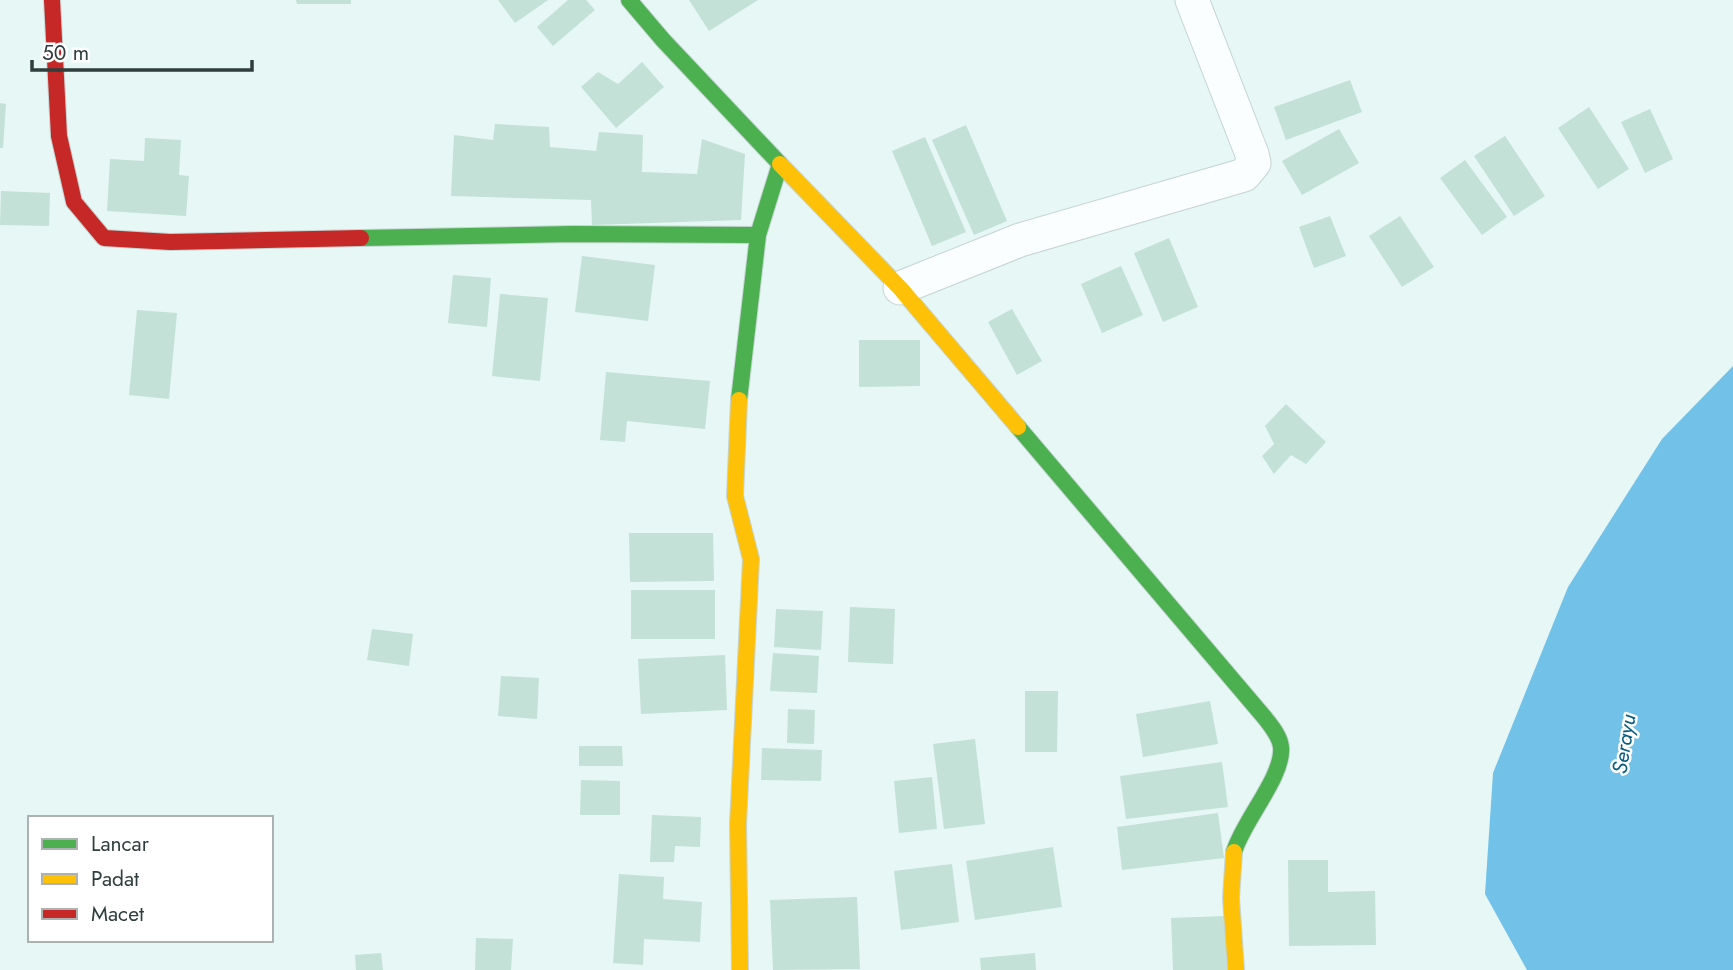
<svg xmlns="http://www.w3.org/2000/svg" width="1733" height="970" font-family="Jost,sans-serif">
<rect width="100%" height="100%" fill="#e6f7f5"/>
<!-- water -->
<path fill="#71c1e9" d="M1733 366V970H1527L1485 894 1493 773 1568 587 1662 439Z"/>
<!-- building -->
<path fill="#c3e1d6" d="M296 0H351V4H297Z
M498 0H548L515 23Z
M568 0H586L595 10 553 46 537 27Z
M689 0H758L709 31Z
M642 62 664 87 616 128 581 87 598 72 618 84Z
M1350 80 1362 112 1286 140 1274 107Z
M0 103 6 104 3 148H0Z
M1589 107 1629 169 1598 189 1558 128Z
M1650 109 1673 159 1645 173 1621 122Z
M495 124 549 127 550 147 596 151 599 132 643 135 642 172 697 174 702 139 745 154 741 220 592 225 591 200 451 196 454 135 493 140Z
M966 125 1007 221 974 235 932 140Z
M1339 129 1359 163 1302 195 1282 161Z
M1505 136 1545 196 1514 216 1474 156Z
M925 137 966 232 932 246 892 151Z
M145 138 181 140 179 175 189 176 186 216 107 211 110 159 144 161Z
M1465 160 1507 217 1482 235 1440 178Z
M1 191 50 193 49 226 0 225Z
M1330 216 1346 256 1314 268 1299 227Z
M1400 216 1434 267 1402 287 1369 236Z
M1169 238 1198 307 1163 322 1134 253Z
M582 256 655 265 648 321 575 312Z
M1121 266 1143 315 1102 333 1081 284Z
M453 275 491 278 487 327 448 323Z
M500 294 548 298 540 381 492 376Z
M1012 309 1042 361 1017 375 988 322Z
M137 310 177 313 169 399 129 395Z
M859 340H920V386L859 387Z
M606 372 710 381 705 429 627 421 625 442 600 440Z
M1286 404 1326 442 1306 464 1291 455 1274 474 1262 456 1274 444 1265 426Z
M629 533H713L714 581 630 582Z
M631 590H715V639H631Z
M850 607 895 609 893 664 848 662Z
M776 609 823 611 821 650 774 647Z
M372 629 413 634 409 666 367 660Z
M773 653 819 656 817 693 770 691Z
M725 655 727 710 641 714 638 659Z
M501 676 539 678 537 719 498 716Z
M1025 691H1058L1057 752H1025Z
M1210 701 1218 744 1143 757 1136 714Z
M788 709 815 710 814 744 787 743Z
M975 739 985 824 944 829 933 744Z
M579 746H622L623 766H579Z
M762 748 822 750 821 781 761 780Z
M1222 762 1228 807 1126 819 1120 776Z
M932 777 937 829 899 833 894 781Z
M581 780 620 781V815H580Z
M1218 813 1224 858 1122 870 1117 827Z
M652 815 701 817 700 847 675 846 674 862H650Z
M1053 847 1062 907 975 920 966 861Z
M1288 860H1328V892L1375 891 1376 945 1289 946Z
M952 864 959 922 901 930 894 871Z
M619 874 664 877 663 899 702 902 700 942 644 939 643 965 613 963Z
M857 897 860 969 773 970 770 900Z
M1225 916 1227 970H1173L1171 918Z
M476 938 513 939 511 970H475Z
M381 953 383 970H356L355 955Z
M1035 953 1036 970H981L980 958Z"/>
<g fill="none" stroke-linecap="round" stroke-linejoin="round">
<defs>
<path id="street" d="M900 288 1020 240 1244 175 1254 163 1252 154 1192 0"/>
<path id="fast" d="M629 0 663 40 780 164 758 235 739 400
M361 238 572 234 758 235
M1018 427 1265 718C1271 726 1280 736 1281 747 1284 776 1243 821 1234 852"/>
<path id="slow" d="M780 164 900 288 1018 427
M739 400 735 496 751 559 738 824 740 970
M1234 852 1231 898 1236 970"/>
<path id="jam" d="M52 0 59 136 74 202 104 238 170 242 361 238"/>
</defs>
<!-- street casing -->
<use href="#street" stroke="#c5d4d2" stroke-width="35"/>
<!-- fast casing -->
<use href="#fast" stroke="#c5d4d2" stroke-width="18"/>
<!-- slow casing -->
<use href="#slow" stroke="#c5d4d2" stroke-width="18"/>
<!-- jam casing -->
<use href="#jam" stroke="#c5d4d2" stroke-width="18"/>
<!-- street -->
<use href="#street" stroke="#fbfefe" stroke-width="33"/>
<!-- fast -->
<use href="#fast" stroke="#4caf50" stroke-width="16"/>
<!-- slow -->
<use href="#slow" stroke="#ffc107" stroke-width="16"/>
<!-- jam -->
<use href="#jam" stroke="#c62828" stroke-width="16"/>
</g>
<g text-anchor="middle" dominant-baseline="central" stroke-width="5" stroke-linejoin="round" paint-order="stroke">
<!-- water labels -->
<g font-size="21" font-style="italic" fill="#075c82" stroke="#fff">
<text transform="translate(1624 744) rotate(-81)">Serayu</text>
</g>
</g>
<!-- legend -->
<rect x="28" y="816" width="245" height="126" fill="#ffffff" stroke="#acb2b1" stroke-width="2"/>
<rect x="42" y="839" width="35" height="10" fill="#4caf50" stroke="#acb2b1" stroke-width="2"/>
<text x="91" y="851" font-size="21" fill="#2f3e3c">Lancar</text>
<rect x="42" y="874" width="35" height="10" fill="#ffc107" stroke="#acb2b1" stroke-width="2"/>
<text x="91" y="886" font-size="21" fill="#2f3e3c">Padat</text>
<rect x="42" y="909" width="35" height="10" fill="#c62828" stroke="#acb2b1" stroke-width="2"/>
<text x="91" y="921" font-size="21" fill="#2f3e3c">Macet</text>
<!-- scale -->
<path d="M32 60v10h220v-10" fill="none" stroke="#2f3e3c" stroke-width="3.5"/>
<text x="42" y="60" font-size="21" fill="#2f3e3c" stroke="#ffffff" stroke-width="5" paint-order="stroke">50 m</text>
</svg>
